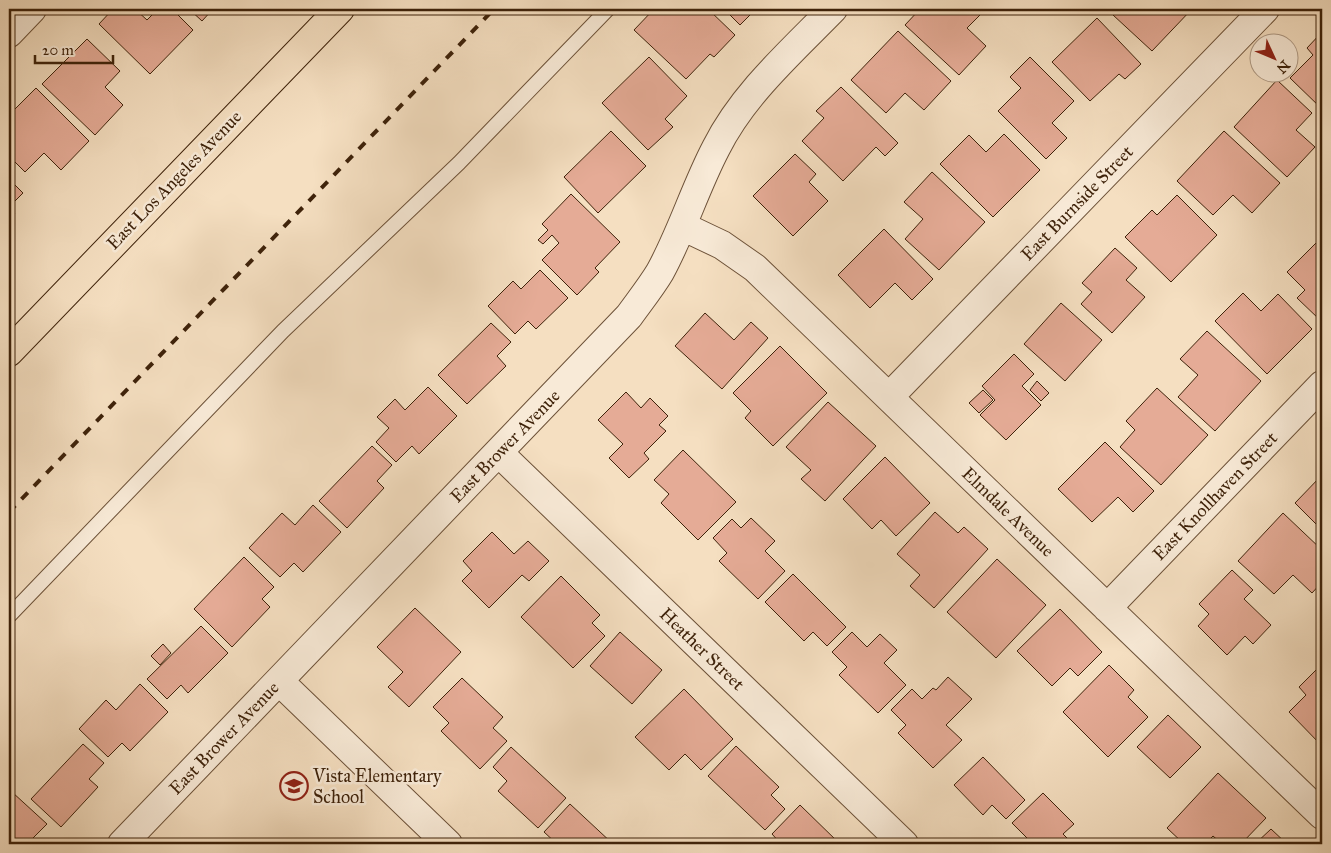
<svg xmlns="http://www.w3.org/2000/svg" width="1331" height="853" font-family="'IM FELL Great Primer',serif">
<rect width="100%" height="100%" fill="#f5dfc1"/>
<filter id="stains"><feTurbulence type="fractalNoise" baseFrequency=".004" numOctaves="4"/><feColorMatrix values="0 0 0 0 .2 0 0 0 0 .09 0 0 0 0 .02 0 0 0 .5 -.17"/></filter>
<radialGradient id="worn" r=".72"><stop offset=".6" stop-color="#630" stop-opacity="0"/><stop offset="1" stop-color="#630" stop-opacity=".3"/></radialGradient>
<!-- building -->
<path fill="#e5ab96" stroke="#3e220a" d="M113 9H135L147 20 158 9H172L193 30 150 74 99 24Z
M189 9H213L202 21Z
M654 9H708L735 35 714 57 710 54 686 79 634 30Z
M724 9H756L740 25Z
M920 9H982L984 11 967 28 986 46 959 75 905 25Z
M1118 9H1192L1152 51 1113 15Z
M1097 18 1141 64 1125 79 1119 74 1090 101 1052 62Z
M898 31 951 81 924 110 905 93 886 113 851 80Z
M1322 32V109L1290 78 1313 55 1307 48Z
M87 39 120 71 105 87 123 105 95 135 42 84Z
M649 57 687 96 665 119 673 127 648 150 602 103Z
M1030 57 1074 101 1052 123 1067 138 1046 159 998 111 1021 88 1010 77Z
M1277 80 1312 113 1296 130 1315 147 1287 177 1234 127Z
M841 87 898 143 885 156 876 147 843 181 802 141 824 118 816 111Z
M36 88 89 141 61 170 44 153 25 172 9 156V115Z
M611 131 646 166 598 213 564 177Z
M1224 131 1280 183 1252 213 1233 195 1213 215 1177 181Z
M1004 134 1040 170 993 217 940 164 969 135 986 152Z
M795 154 816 174 809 182 828 201 793 236 753 196Z
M932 172 985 222 939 270 905 239 923 219 904 202Z
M9 179 23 193 9 207 15 214 9 220Z
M571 194 620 242 595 268 599 272 577 295 542 260 559 243 552 235 543 244 538 240 548 230 542 224Z
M1177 195 1217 235 1171 282 1125 237 1152 210 1157 215Z
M884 229 933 279 912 300 895 283 870 308 838 275Z
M1322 237V317L1320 320 1297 298 1305 290 1287 272Z
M1115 248 1137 268 1126 280 1145 297 1112 333 1081 304 1092 292 1082 283Z
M540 270 568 298 536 329 528 321 515 334 488 306 513 281 521 289Z
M1243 293 1261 311 1278 294 1312 329 1267 374 1215 321Z
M1061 303 1102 340 1065 381 1024 344Z
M705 313 734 340 751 322 768 338 722 389 675 346Z
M491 323 511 342 497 356 506 366 467 404 438 375Z
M1207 331 1261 381 1215 431 1178 397 1198 375 1180 359Z
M780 346 827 393 773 446 745 418 751 411 733 393Z
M1014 354 1034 374 1022 386 1041 405 1006 440 980 415 995 400 982 386Z
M1037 381 1049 393 1041 401 1030 390Z
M428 387 457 416 419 454 412 446 396 462 376 442 389 428 377 417 395 399 405 410Z
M1157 388 1208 435 1161 485 1120 447 1135 430 1126 421Z
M983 390 993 400 979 413 969 403Z
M626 392 641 408 650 398 668 416 659 425 666 431 644 453 649 459 629 478 609 458 623 444 598 420Z
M828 402 876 446 825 501 801 479 811 470 786 447Z
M1105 442 1154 491 1133 512 1118 497 1092 522 1058 489Z
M372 446 392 465 377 481 384 488 347 528 319 501Z
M683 450 736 502 698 540 661 503 669 494 654 480Z
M885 457 930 503 896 536 881 520 872 529 843 499Z
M1322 475V530L1295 503Z
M313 505 341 532 303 572 294 563 280 577 249 548 282 513 295 525Z
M935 512 958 533 964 527 988 549 934 608 910 586 920 575 897 554Z
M1283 513 1322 550V582L1312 593 1293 575 1274 594 1238 561Z
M751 518 775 541 765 551 785 571 758 599 719 561 727 553 713 538 732 519 741 528Z
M492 532 514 554 528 541 549 561 529 581 522 575 489 608 462 581 472 571 463 561Z
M244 557 274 587 262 599 270 607 232 647 194 609Z
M997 559 1046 605 996 658 947 612Z
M1232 570 1253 590 1244 599 1271 625 1253 644 1245 636 1227 655 1198 626 1209 614 1199 604Z
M793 574 846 627 827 646 813 632 804 641 765 602Z
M561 576 600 615 592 623 605 636 573 668 521 617Z
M415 608 461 652 409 707 388 687 403 672 377 647Z
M1060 609 1102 652 1078 676 1070 668 1052 686 1017 651Z
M201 626 228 653 188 693 181 685 167 699 147 679Z
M620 632 662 670 632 704 590 666Z
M852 632 867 647 880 634 897 650 884 663 906 685 878 713 839 675 847 667 832 652Z
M163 644 171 653 160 665 151 656Z
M1109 665 1134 690 1128 697 1148 717 1108 757 1063 712Z
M1317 669 1322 675V746L1289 712 1306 695 1299 687Z
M948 677 972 699 946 725 962 740 933 768 898 733 906 725 891 710 912 689 922 699 933 688 936 690Z
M462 678 503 717 493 728 507 741 480 769 441 731 449 723 433 707Z
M140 684 168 712 130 751 122 743 108 757 79 729 106 700 116 710Z
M684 689 733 739 701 770 685 754 669 770 635 737Z
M1168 715 1201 747 1170 778 1137 747Z
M83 744 104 763 89 779 98 787 61 827 31 799Z
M736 746 779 787 771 795 785 809 765 830 708 776Z
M511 747 566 798 538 828 498 791 507 781 493 767Z
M983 757 1025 800 1006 819 992 805 983 815 954 785Z
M1218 773 1266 818 1241 844H1222L1213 836 1205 844H1184L1167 828Z
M12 792 47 824 32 839 37 844H9V795Z
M1043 793 1074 824 1063 834 1073 844H1023L1028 839 1012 823Z
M570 804 613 844H557L544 832Z
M800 805 839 843 838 844H781L772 834Z
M1271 829 1287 844H1255Z"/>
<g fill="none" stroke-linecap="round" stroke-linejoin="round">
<defs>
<path id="lane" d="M9 616 283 331 459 163 608 9"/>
<path id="street" d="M9 33 32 9
M682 226 722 245 755 268 1322 815
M889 397 1265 9
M499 453 904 844
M1107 608 1322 385
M279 681 448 844
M122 844 629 316C639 302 651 287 660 272 682 232 695 188 716 148 743 94 791 52 833 9"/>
<path id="primary" d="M9 352 340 9"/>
</defs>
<!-- lane casing -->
<use href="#lane" stroke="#6c5138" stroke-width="16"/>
<!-- street casing -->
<use href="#street" stroke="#6c5138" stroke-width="30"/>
<!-- primary casing -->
<use href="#primary" stroke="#3e220a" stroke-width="30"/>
<!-- lane -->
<use href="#lane" stroke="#f8ead7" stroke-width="14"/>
<!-- street -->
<use href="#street" stroke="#f8ead7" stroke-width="28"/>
<!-- primary -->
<use href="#primary" stroke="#f5dfc1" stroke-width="28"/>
<!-- rail -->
<path stroke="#3e220a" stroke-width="4" stroke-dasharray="9 9" stroke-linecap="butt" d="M9 512 494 9"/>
</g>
<!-- icons -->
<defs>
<symbol id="school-ring" viewBox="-11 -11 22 22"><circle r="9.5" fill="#f8ead7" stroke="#8f2418" stroke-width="1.5"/><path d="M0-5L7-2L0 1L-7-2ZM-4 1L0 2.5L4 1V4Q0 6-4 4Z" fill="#8f2418"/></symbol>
</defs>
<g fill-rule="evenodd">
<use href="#school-ring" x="278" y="770" width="32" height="32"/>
</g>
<g text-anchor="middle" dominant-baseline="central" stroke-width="5" stroke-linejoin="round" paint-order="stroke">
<!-- street labels -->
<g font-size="18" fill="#3e220a" stroke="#f8ead7">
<text transform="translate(174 180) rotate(-46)">East Los Angeles Avenue</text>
<text transform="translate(1077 203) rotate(-46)">East Burnside Street</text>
<text transform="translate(505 446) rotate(-46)">East Brower Avenue</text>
<text transform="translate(1215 496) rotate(-46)">East Knollhaven Street</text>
<text transform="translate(1008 512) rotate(44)">Elmdale Avenue</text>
<text transform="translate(702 649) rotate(44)">Heather Street</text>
<text transform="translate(224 738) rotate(-46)">East Brower Avenue</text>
</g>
<!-- poi labels -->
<g font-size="18" fill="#3e220a" stroke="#f8ead7" text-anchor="start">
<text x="313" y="776">Vista Elementary<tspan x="313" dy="21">School</tspan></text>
</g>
</g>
<!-- margin -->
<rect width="1331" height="853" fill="none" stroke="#f5dfc1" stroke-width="30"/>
<rect x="10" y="10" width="1311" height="833" fill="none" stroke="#3e220a" stroke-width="2.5"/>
<rect x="15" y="15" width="1301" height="823" fill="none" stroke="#3e220a"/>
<!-- north arrow -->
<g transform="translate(1274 58) rotate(134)"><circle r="24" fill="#f8ead7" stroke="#ae9a85"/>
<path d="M0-4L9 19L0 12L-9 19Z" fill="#8f2418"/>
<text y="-8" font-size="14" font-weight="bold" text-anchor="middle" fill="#3e220a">N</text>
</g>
<!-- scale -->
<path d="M35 55v8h78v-8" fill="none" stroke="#3e220a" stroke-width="2.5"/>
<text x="42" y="55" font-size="15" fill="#3e220a" stroke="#f8ead7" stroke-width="4" paint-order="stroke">20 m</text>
<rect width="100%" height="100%" filter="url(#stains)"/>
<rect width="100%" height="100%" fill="url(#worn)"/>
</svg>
